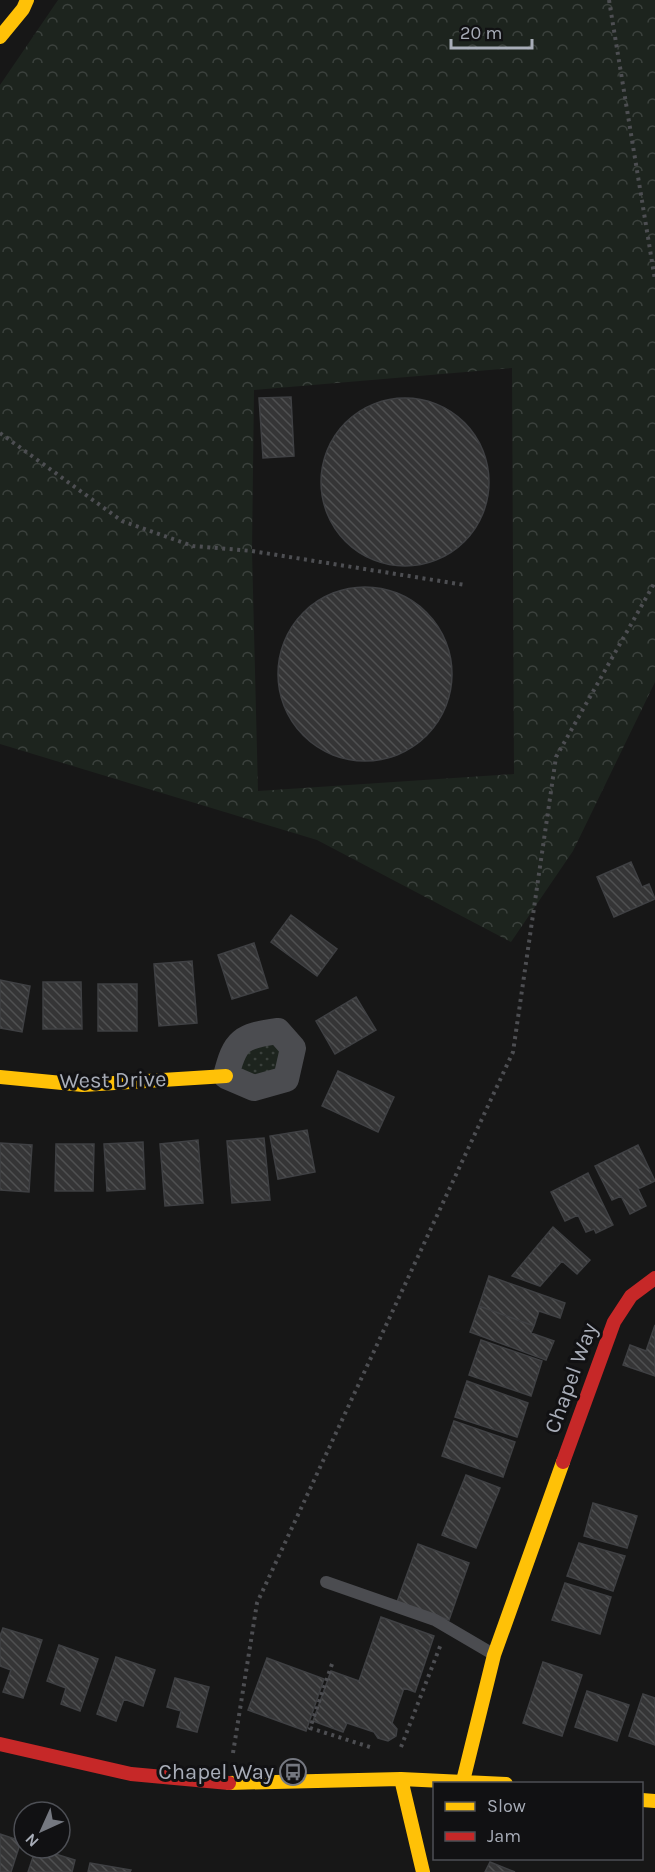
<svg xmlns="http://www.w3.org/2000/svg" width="655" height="1872" font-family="Karla,sans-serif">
<defs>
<pattern id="grass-dots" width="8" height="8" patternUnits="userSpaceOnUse" patternTransform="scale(1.5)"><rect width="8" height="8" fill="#1d241e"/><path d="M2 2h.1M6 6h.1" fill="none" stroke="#3b413d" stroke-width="1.8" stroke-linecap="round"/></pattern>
<pattern id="forest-crowns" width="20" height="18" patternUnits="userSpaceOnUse" patternTransform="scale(1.5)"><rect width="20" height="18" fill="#1d241e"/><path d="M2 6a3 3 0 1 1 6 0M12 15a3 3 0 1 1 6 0" fill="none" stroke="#3b413d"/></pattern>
<pattern id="building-back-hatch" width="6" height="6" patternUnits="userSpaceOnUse" patternTransform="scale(1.5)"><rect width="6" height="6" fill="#353536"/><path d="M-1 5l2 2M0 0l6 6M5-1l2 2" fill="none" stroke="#4f5051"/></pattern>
</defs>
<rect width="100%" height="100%" fill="#171717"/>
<!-- grass -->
<path fill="url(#grass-dots)" d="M278 1031 286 1079 226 1076 233 1050Z"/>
<!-- forest -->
<path fill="url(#forest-crowns)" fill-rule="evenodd" d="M58 0H655V682L573 851 511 942 317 840 0 744V85ZM512 368 514 774 258 791 252 551 254 390Z"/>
<!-- building -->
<path fill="url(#building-back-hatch)" stroke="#3f4043" stroke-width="1.5" d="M291 397 294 456 263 458 259 398Z
M321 482a84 84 0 1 1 168 0a84 84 0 1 1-168 0Z
M278 674a87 87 0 1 1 174 0a87 87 0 1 1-174 0Z
M631 862 642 887 649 884 655 899 614 917 597 877Z
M291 915 337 949 317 976 271 942Z
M254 943 268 988 232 999 218 955Z
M192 961 197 1023 159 1026 154 964Z
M0 980 30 986 22 1032 0 1028Z
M43 982H81L82 1029H43Z
M98 984H137V1031H98Z
M356 997 376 1030 335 1054 316 1021Z
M338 1071 394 1097 378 1132 322 1106Z
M307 1130 315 1172 278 1179 270 1136Z
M264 1138 270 1200 232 1203 227 1141Z
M198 1140 203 1203 165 1206 160 1144Z
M143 1142 145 1189 107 1191 104 1144Z
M0 1143 32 1145 29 1192 0 1190Z
M56 1144H94L93 1191H55Z
M638 1145 655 1181 638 1189 646 1206 630 1214 621 1196 612 1200 595 1166Z
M588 1173 613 1225 596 1233 594 1229 586 1232 578 1215 565 1221 551 1192Z
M553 1227 590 1260 577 1274 562 1261 540 1286 512 1276Z
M489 1276 565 1303 560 1318 539 1311 534 1326 479 1306Z
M479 1306 534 1326 531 1333 554 1341 546 1360 470 1332Z
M655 1325V1376L623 1365 630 1345 646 1351Z
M481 1340 542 1361 531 1396 469 1375Z
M467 1381 528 1403 517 1437 455 1417Z
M454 1421 515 1442 503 1477 442 1456Z
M466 1475 500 1488 476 1548 442 1535Z
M593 1503 637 1516 627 1548 584 1536Z
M579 1543 625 1556 613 1591 567 1576Z
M418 1544 469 1563 449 1620 397 1602Z
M565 1583 611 1597 600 1634 552 1620Z
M381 1617 434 1636 415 1692 404 1688 392 1723 397 1729 396 1736 388 1741 378 1738 374 1732 347 1723 343 1732 313 1721 331 1671 359 1681Z
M3 1628 42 1640 23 1698 3 1692 11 1670 0 1666V1636Z
M59 1645 98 1659 80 1711 61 1704 66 1688 47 1681Z
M116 1657 155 1670 143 1706 124 1699 116 1721 97 1714Z
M267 1658 324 1679 306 1731 248 1710Z
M543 1662 582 1675 562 1736 523 1723Z
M175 1678 209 1687 197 1732 177 1727 181 1711 167 1707Z
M587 1691 629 1705 617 1741 575 1727Z
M643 1694 655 1698V1745L629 1736Z
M0 1834 21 1841 11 1872H0Z
M36 1848 75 1860 72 1872H28Z
M490 1862 515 1872H485Z
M90 1863 131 1870 130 1872H88Z"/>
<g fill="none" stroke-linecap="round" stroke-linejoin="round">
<!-- path -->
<path stroke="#4d4e52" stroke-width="4" stroke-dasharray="3 4.5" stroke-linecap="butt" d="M609 0 655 280
M0 433 122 521 193 546 252 551 465 585
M332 1664 310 1728 373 1748
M401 1747 441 1644
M233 1753 257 1603 513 1052 556 757 655 582"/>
<!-- lane -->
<path stroke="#4b4c50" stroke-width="12" d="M326 1582 435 1620 493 1654"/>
<!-- street -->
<path stroke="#4b4c50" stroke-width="26" d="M278 1031 293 1048 286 1079 254 1088 226 1076C235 1040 241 1036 278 1031Z"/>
<!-- slow -->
<path stroke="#ffc107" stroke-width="14" d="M0 37 23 9 27 0
M0 1077 83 1085 226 1076
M401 1779 423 1872
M463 1781 494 1655 563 1462
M229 1783 401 1779 506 1784
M642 1800 655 1801"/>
<!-- jam -->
<path stroke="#c62828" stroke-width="14" d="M563 1462 614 1322 631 1296 655 1278
M0 1744 131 1774 229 1783"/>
</g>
<!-- icons -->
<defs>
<symbol id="bus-ring" viewBox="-11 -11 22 22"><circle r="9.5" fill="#111113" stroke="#757880" stroke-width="1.5"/><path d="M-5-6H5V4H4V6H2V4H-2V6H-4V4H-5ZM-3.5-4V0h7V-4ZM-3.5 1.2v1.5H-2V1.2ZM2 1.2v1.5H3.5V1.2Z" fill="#757880"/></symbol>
</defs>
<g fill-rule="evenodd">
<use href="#bus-ring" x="278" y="1757" width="30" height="30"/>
</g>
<g text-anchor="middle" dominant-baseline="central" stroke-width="6" stroke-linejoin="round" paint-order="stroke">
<!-- street labels -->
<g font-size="22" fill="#a8adb8" stroke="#111113">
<text transform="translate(113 1080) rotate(-1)">West Drive</text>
<text transform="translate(571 1378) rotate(-70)">Chapel Way</text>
</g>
<!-- poi labels -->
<g font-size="22" fill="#a8adb8" stroke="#111113" text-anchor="end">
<text x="274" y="1772">Chapel Way</text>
</g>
</g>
<!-- legend -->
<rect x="433" y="1782" width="210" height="78" fill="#111113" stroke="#4d4f55" stroke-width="1.5"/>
<rect x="445" y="1802" width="30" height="9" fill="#ffc107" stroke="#4d4f55" stroke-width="1.5"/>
<text x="487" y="1812" font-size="18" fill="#a8adb8">Slow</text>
<rect x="445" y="1832" width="30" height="9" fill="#c62828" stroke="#4d4f55" stroke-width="1.5"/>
<text x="487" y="1842" font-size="18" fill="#a8adb8">Jam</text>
<!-- north arrow -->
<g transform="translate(42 1830) rotate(225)"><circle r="28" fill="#111113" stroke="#4d4f55" stroke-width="1.5"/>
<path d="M0-4.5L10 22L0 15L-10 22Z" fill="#757880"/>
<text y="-9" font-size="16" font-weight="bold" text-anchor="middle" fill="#a8adb8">N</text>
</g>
<!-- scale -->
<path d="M451 39v9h81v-9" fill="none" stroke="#a8adb8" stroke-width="3"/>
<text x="460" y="39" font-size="18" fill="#a8adb8" stroke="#111113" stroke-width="4.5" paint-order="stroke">20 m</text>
</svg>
